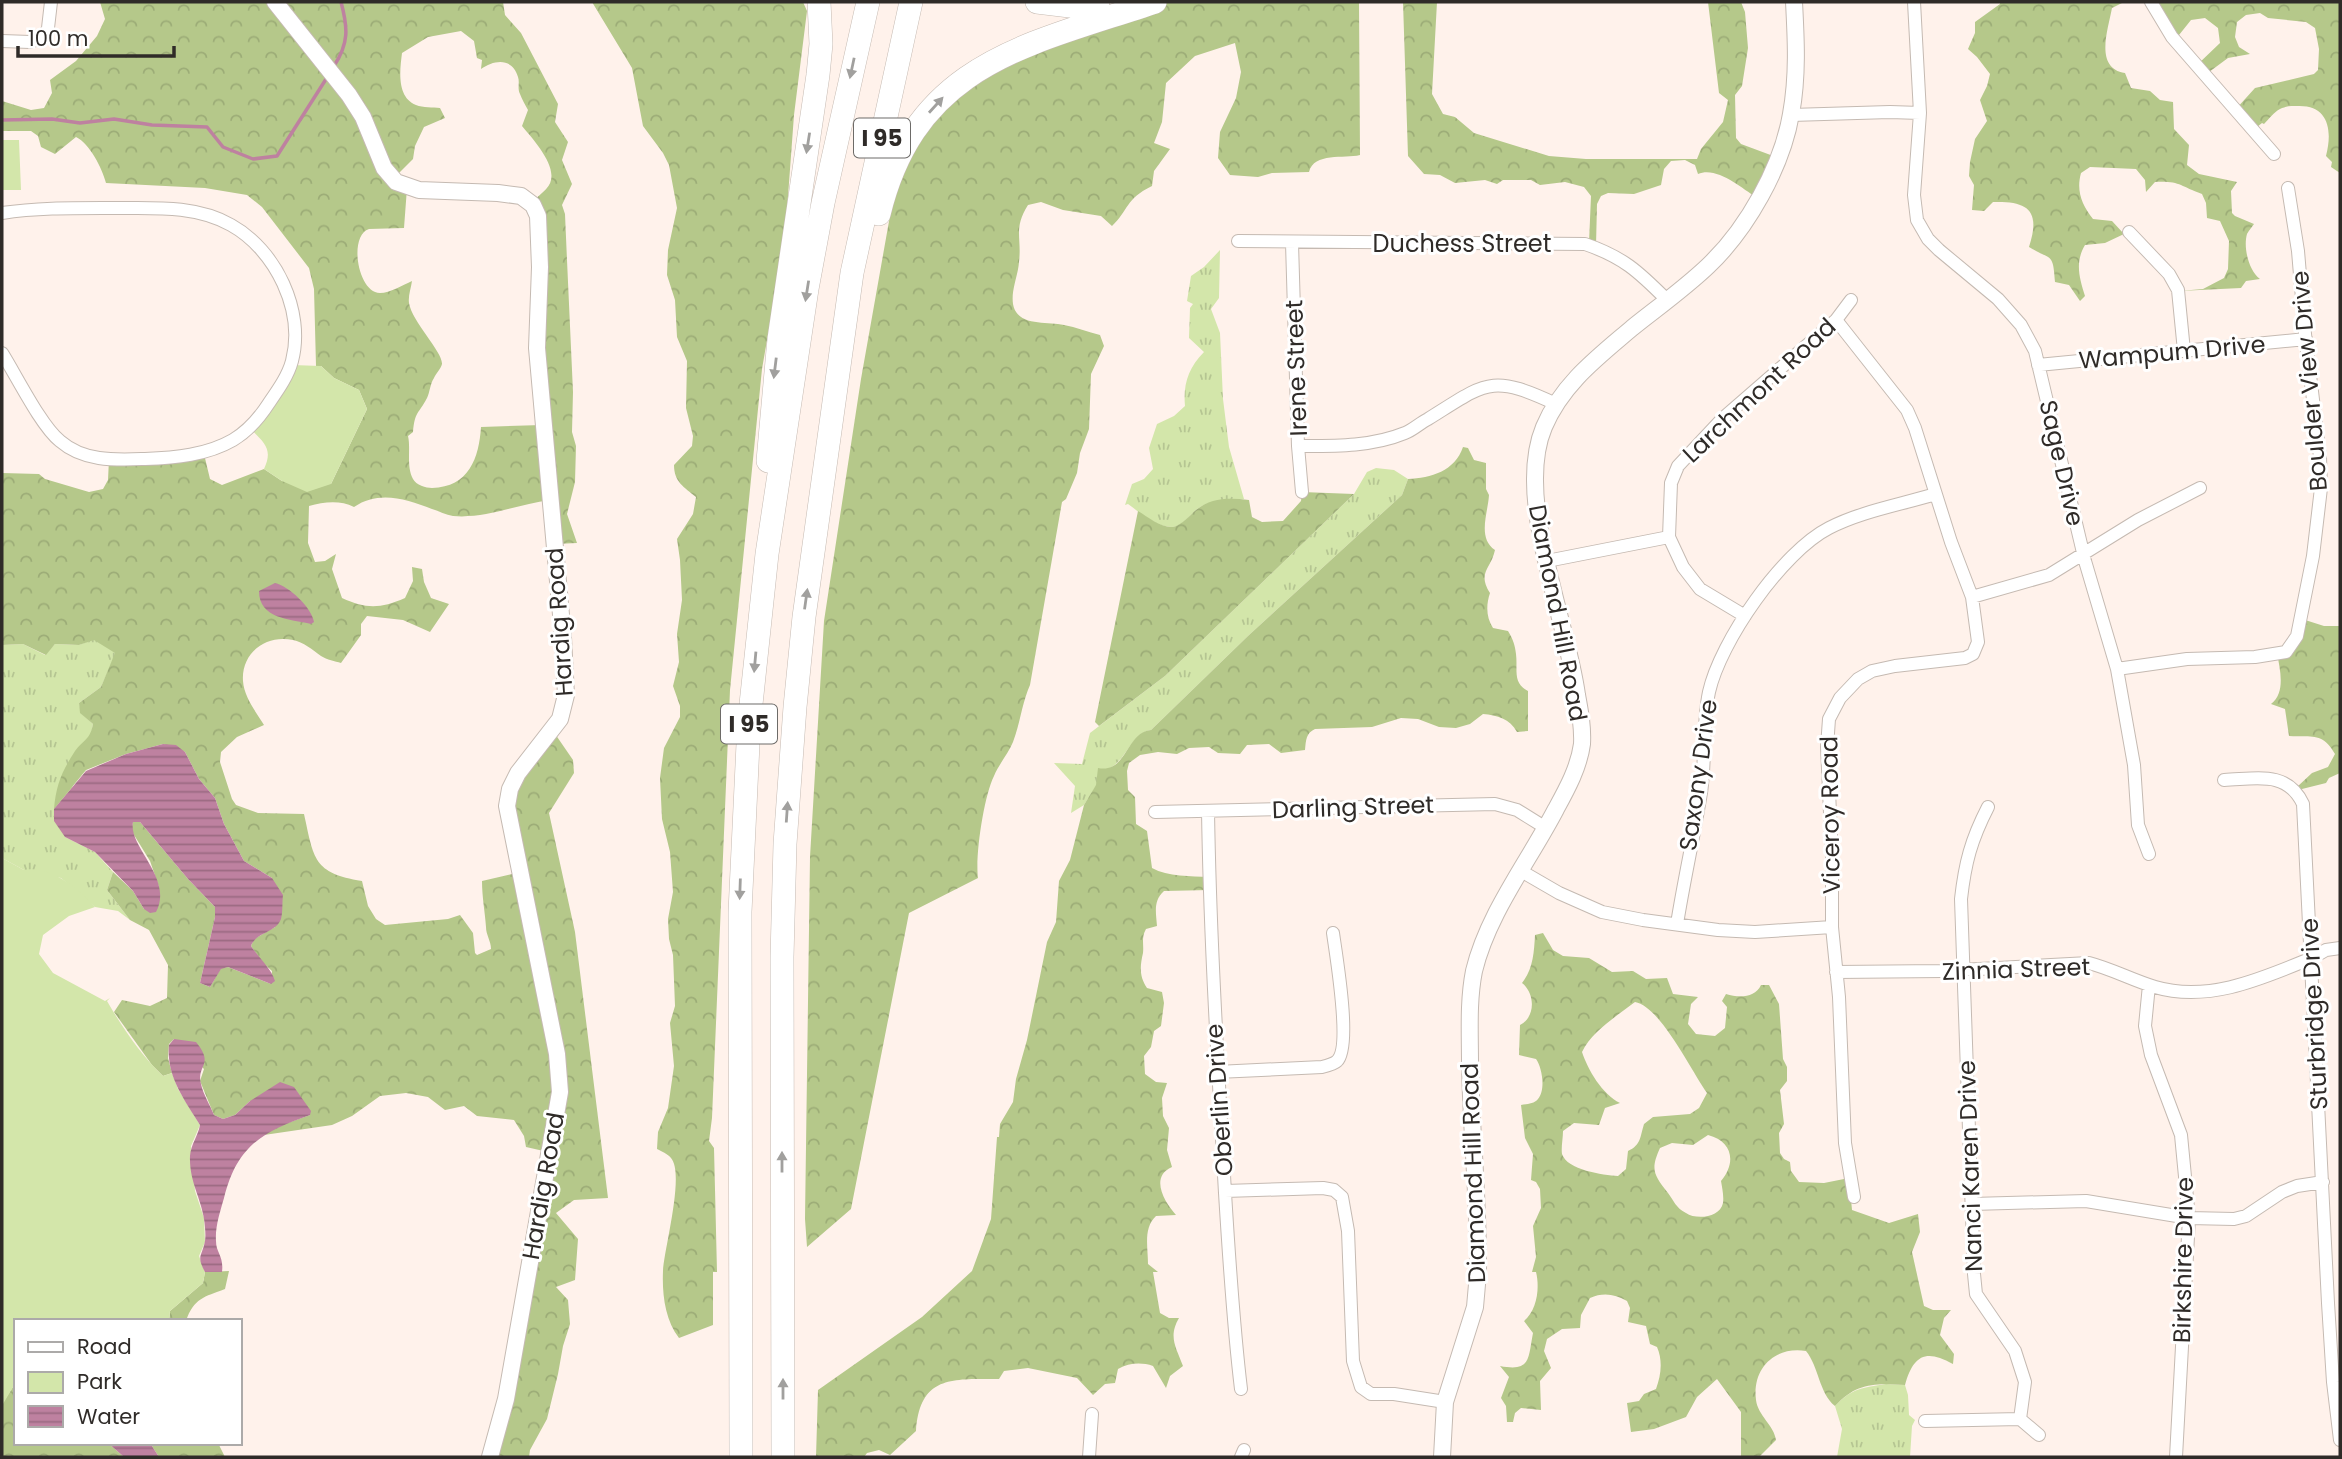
<svg xmlns="http://www.w3.org/2000/svg" width="2342" height="1459" font-family="Poppins,sans-serif">
<defs>
<pattern id="grass-tufts" width="24" height="20" patternUnits="userSpaceOnUse" patternTransform="scale(1.75)"><rect width="24" height="20" fill="#d3e6aa"/><path d="M3 7l-1-3M5 7V3M7 7l1-3M15 17l-1-3M17 17v-4M19 17l1-3" fill="none" stroke="#b5c592"/></pattern>
<pattern id="forest-crowns" width="20" height="18" patternUnits="userSpaceOnUse" patternTransform="scale(1.75)"><rect width="20" height="18" fill="#b5c88a"/><path d="M2 6a3 3 0 1 1 6 0M12 15a3 3 0 1 1 6 0" fill="none" stroke="#9cac77"/></pattern>
<pattern id="water-rules" width="6" height="5" patternUnits="userSpaceOnUse" patternTransform="scale(1.75)"><rect width="6" height="5" fill="#be81a0"/><path d="M0 2.5h6" fill="none" stroke="#9b6a82"/></pattern>
</defs>
<rect width="100%" height="100%" fill="#fff2eb"/>
<!-- grass -->
<path fill="url(#grass-tufts)" d="M1220 250 1219 298 1211 309 1220 333 1223 399 1229 447 1244 499C1227 499 1210 499 1196 510 1189 516 1182 526 1173 527 1158 528 1139 512 1128 504L1125 505 1132 484 1144 479 1153 469 1149 448 1157 424 1174 416 1185 406C1183 385 1188 368 1204 352L1189 338 1190 308 1193 304 1187 301 1191 276 1204 267Z
M1376 468 1394 470 1408 479 1402 495 1249 635 1151 730C1131 732 1127 762 1106 770L1084 805 1071 813 1075 786 1054 763 1082 764 1090 733 1165 676 1354 494 1367 472Z
M94 639 116 653 101 687 79 703 81 713 93 724 91 735 78 748 65 837 95 852 113 872 107 890 130 920 118 911 95 907 61 878 24 870 2 858V645L23 644 45 655 55 644 79 645Z
M1886 1384 1905 1385 1908 1395 1909 1415 1915 1420 1912 1426 1910 1457H1837L1842 1429 1835 1406C1852 1388 1862 1388 1886 1384Z"/>
<!-- forest -->
<path fill="url(#forest-crowns)" fill-rule="evenodd" d="M100 2H503L505 15 521 33 558 104 555 122 568 142 562 160 572 184 562 205 565 214 567 260 573 392 572 432 576 446 575 482 567 514 577 543 556 544 550 500C518 504 486 519 453 516 446 515 439 511 432 509 406 499 379 490 354 507 340 500 324 502 309 506L308 543 315 562 325 561 336 554 332 569 342 598C366 609 380 609 405 598L413 581 412 567 422 569 424 582 431 598 449 604 430 632 403 620 367 616 361 624V635L341 663C335 661 327 660 321 656 313 650 303 642 293 640 266 634 241 653 243 681 244 697 256 712 264 725L237 737 221 752 220 762 232 799 236 805 258 813 304 814C314 859 313 873 362 881L368 906 376 919 385 925 448 919 460 915 473 933 475 953 477 955 491 949C491 941 486 935 486 927 485 912 482 897 482 881L516 873 509 808 551 728 573 760 574 773 549 813 575 932 608 1198 574 1200 556 1213 578 1239 575 1280 556 1287 568 1300 570 1324 563 1346 558 1374 547 1419 530 1450 529 1457H490L548 1152 526 1147 524 1136 514 1120 477 1116 464 1106 445 1110 428 1097 406 1093 380 1096 352 1116 332 1125 264 1135 276 1127 310 1115 250 1101 235 1115 223 1119 214 1115 200 1081 204 1069 174 1039 169 1044 168 1058 172 1073 163 1076 152 1065 114 1012 122 1000 150 1006 167 998 168 965 149 930 130 920 107 890 113 872 133 891 144 909 159 887 150 861 131 830 133 822H140L188 879 215 907V917L200 983 210 987 221 968 228 967 271 984 272 971 261 961 251 946 254 939 275 927 272 878 244 861 224 824 215 798 199 779 185 752 163 744 126 754 86 770 54 809C56 785 62 771 75 751 84 739 90 740 93 724L80 713 79 703 101 687 115 653 94 640 79 645 55 644 46 655 23 644 2 645V473L39 474 45 479 89 492 103 489 108 480 109 459 204 454 210 479 222 485 264 469 282 481 331 484 367 409 359 390 334 378 321 366H316L314 289 309 268 262 207 247 195 205 188 106 183C102 168 90 144 76 137L55 154 41 147 38 136 31 131H2V101L31 110 44 108 52 93 50 80 76 61 97 36 105 19ZM461 31 474 41 477 58 482 60 481 69C494 60 512 57 518 77 520 83 517 88 520 94 522 99 525 105 528 110L522 126C532 138 555 163 551 180 550 188 538 196 532 202L542 425 481 427C479 458 469 487 432 488 426 488 416 485 413 479 406 466 411 449 408 436L413 432C415 411 418 415 427 398 430 392 430 384 434 378 436 373 441 369 442 364 443 352 412 322 409 303 408 296 411 288 412 281 403 285 390 293 380 293 358 293 348 236 369 229L404 228 407 188 395 177 413 159 415 146 424 127 445 118 440 108C433 107 423 108 416 105 396 97 400 69 402 53L428 37Z
M592 2H803L807 11 794 115 785 237 762 369 730 690 712 1118 709 1141 714 1148 717 1272H713V1325L679 1338C665 1320 662 1294 663 1271 664 1249 685 1174 671 1158 668 1154 661 1151 657 1149L658 1132 668 1108 674 1066 670 1023 675 1006 673 955 669 939 668 919 673 892 670 852 662 819 660 778 664 748 680 717V706L673 686 679 662 677 634 682 600 680 560 677 539 693 514 696 497C684 487 674 482 674 465L692 446 693 436 686 408 687 361 677 337 675 300 667 275 668 250 677 208 669 165 663 153 643 126 632 68Z
M1152 2H1359L1360 155C1344 159 1314 152 1309 172L1272 173 1258 177 1230 175 1218 158 1220 132 1236 98 1241 72 1235 43 1195 56 1166 83 1162 122 1154 143 1170 149 1154 171 1152 186C1125 199 1129 210 1112 226L1101 216 1063 210 1041 202 1028 205C1013 229 1022 237 1019 262 1018 276 1011 290 1013 304 1017 327 1047 321 1064 325 1076 327 1088 332 1100 335L1104 346 1091 374 1089 429 1080 453 1077 473 1066 499 1062 502 1030 685C1022 703 1020 724 1013 742 1008 754 999 764 994 776 984 796 975 855 978 878L909 913 851 1209 807 1247 805 1219 810 857 824 621 861 379 899 165 947 92Z
M1403 2H1437L1432 94 1443 114 1455 117 1474 133 1549 156 1586 159H1697L1701 149 1723 122 1728 100 1719 93 1708 2H1741L1745 12 1748 48 1742 86 1735 95 1736 138 1741 144 1776 157 1756 197C1741 188 1717 166 1698 174L1695 165 1685 160 1671 161 1664 169 1661 185 1634 194 1608 193 1601 196 1597 204 1596 246 1589 243 1591 196 1584 187 1565 182 1540 185 1531 180H1503L1497 184 1485 180 1455 183 1440 175 1424 174 1408 156Z
M2000 2H2124L2112 8C2108 30 2094 68 2125 73L2131 88 2150 91 2160 100 2173 102 2174 129 2189 145 2187 165 2199 174 2237 182 2231 191 2232 213 2235 216 2254 224C2252 227 2249 230 2247 234 2243 248 2249 271 2260 279L2246 281 2241 288 2179 291 2203 289 2224 278 2228 269 2229 241 2220 221 2207 218 2206 203 2202 194C2179 186 2181 181 2155 182L2146 192 2145 180 2136 169 2090 167 2081 173C2076 191 2082 205 2093 219L2112 221 2124 234 2105 243 2085 245C2075 262 2079 277 2085 296L2080 301 2069 285 2055 282C2053 251 2051 261 2029 247 2041 210 2028 201 1993 202L1984 211 1972 210 1974 185 1969 176 1970 162 1975 139 1987 121 1980 100 1987 86 1990 74 1977 57 1968 49 1975 33V22L2000 4Z
M2158 2H2340V173L2331 167 2332 162 2326 156C2333 129 2328 104 2296 106 2291 106 2286 106 2280 109 2274 112 2269 119 2264 124L2262 123 2252 131 2236 109 2255 88 2314 74 2318 70 2319 49 2315 28 2306 22 2268 18 2260 13 2246 15 2237 22 2235 37 2239 47 2250 54 2228 58 2205 75 2197 65 2220 43 2218 28 2205 18 2191 20 2175 40Z
M1463 447 1468 448 1474 460 1486 463V489L1489 495C1488 513 1477 538 1495 550 1491 569 1477 572 1490 593 1486 605 1486 617 1493 628L1508 631C1513 639 1515 645 1516 654 1518 669 1512 683 1528 691V731L1517 732C1510 719 1497 715 1483 714L1470 724 1456 728 1439 727 1418 719 1401 718 1372 727 1315 729C1306 733 1306 740 1305 750L1281 753 1269 744 1247 745 1240 754 1218 753 1209 747 1189 748 1177 754 1158 752 1140 755 1129 763 1127 771 1128 790 1135 797 1136 824 1147 831 1152 868C1168 877 1191 876 1209 877L1210 890 1164 891C1153 901 1156 912 1157 926L1146 929C1141 938 1144 944 1143 953 1140 966 1139 976 1147 988L1162 992 1164 1003 1161 1026 1154 1031 1151 1047 1144 1056 1145 1074 1156 1082 1167 1083 1162 1098 1163 1116 1169 1128 1167 1150 1172 1167C1149 1177 1165 1203 1176 1215L1156 1216C1143 1228 1148 1247 1148 1264L1158 1272H1153L1160 1313 1169 1318H1179C1168 1337 1176 1347 1183 1366L1170 1376 1166 1388 1153 1366C1141 1362 1129 1363 1118 1369L1115 1383 1105 1384 1093 1395 1077 1378 1028 1368 1004 1371 999 1379C952 1379 920 1375 916 1431L890 1455 879 1450 867 1453 864 1457H816L818 1390 922 1317 972 1271 991 1219 997 1137H999L1000 1124 1013 1102 1016 1079 1027 1040 1047 942 1056 922 1059 881 1070 860 1084 805 1096 785 1098 768C1127 774 1126 732 1151 730L1249 635 1402 495 1408 479C1431 478 1455 471 1463 447Z
M1302 492 1354 494 1165 676 1099 726 1095 722 1138 511C1148 517 1161 528 1173 527 1182 525 1189 516 1196 510 1212 497 1230 498 1249 500L1252 517 1262 522 1283 521 1301 501Z
M2302 619 2324 626H2340V773L2329 778 2326 783 2298 790 2297 787 2312 773 2328 767 2335 754C2323 732 2311 737 2289 736L2285 709 2271 704C2286 692 2280 670 2277 653Z
M1543 933 1553 950 1563 956 1589 958 1612 972 1633 971 1646 979 1667 978 1673 994 1698 997 1691 1004 1688 1024 1696 1034 1715 1036 1725 1028 1727 1007 1722 1001 1726 994C1739 998 1755 998 1761 985H1769L1779 1004 1783 1059 1787 1067V1081L1780 1090 1784 1124 1779 1133 1780 1153 1784 1159 1790 1162 1791 1171 1799 1182 1824 1183 1849 1178 1852 1210 1889 1223 1918 1214 1920 1232 1912 1252 1924 1306 1933 1310H1951L1944 1318 1940 1335 1954 1354 1953 1364C1925 1348 1913 1356 1905 1385 1874 1383 1856 1383 1835 1406 1819 1393 1819 1367 1806 1351 1775 1346 1752 1368 1756 1400 1758 1416 1774 1425 1776 1440L1759 1457H1741V1412L1717 1379 1697 1397 1686 1417 1654 1429 1631 1432 1627 1403 1639 1401 1644 1394 1656 1389C1661 1375 1663 1361 1657 1347L1650 1344 1646 1326 1628 1322 1630 1308 1627 1301C1615 1294 1603 1292 1590 1298L1581 1315 1580 1328 1562 1329 1547 1339 1544 1351 1551 1368 1540 1381 1541 1410 1521 1408 1515 1413 1513 1422H1507L1506 1406 1501 1398 1509 1377 1500 1366C1531 1372 1528 1359 1533 1333L1524 1321C1537 1310 1540 1288 1536 1272H1532L1536 1257 1533 1226 1541 1208 1540 1189 1536 1182 1531 1180 1533 1154 1525 1138 1521 1105C1527 1104 1534 1104 1538 1099 1546 1090 1542 1067 1536 1059L1519 1055 1520 1025C1536 1017 1535 993 1522 983 1533 969 1534 953 1535 935ZM1635 1002C1660 1006 1692 1072 1707 1093L1699 1108 1690 1114 1653 1117 1644 1124C1640 1137 1641 1145 1628 1151L1626 1169 1618 1176C1603 1175 1567 1170 1562 1154 1561 1148 1563 1138 1563 1131L1574 1123 1599 1125 1605 1108 1620 1103C1602 1094 1588 1070 1582 1052 1592 1031 1617 1016 1635 1002ZM1708 1135C1732 1141 1737 1162 1721 1181 1722 1187 1724 1196 1723 1203 1720 1218 1696 1220 1686 1213 1676 1208 1674 1201 1668 1193 1654 1175 1650 1170 1660 1148L1672 1143 1693 1145Z
M229 1271 225 1289C204 1297 194 1298 186 1321H169L170 1311 203 1283 205 1272Z
M16 1382V1443H108L124 1457H2V1404Z
M150 1443H218L225 1457H159Z"/>
<!-- park -->
<path fill="#d3e6aa" d="M2 140H19L21 190H2Z
M292 365 321 366 334 378 359 390 367 409 331 484 307 492 282 481 264 469C274 448 263 442 249 427Z
M2 858 24 870C50 865 78 888 95 907L69 916 43 935 39 954 53 973 105 1001 110 998 107 1001C122 1027 141 1055 163 1076L172 1073 178 1089 200 1125 191 1146 195 1191 204 1218 205 1242 199 1256 205 1272 203 1283 170 1311 169 1321H16V1382L3 1404Z"/>
<!-- water -->
<path fill="url(#water-rules)" d="M275 583C289 586 312 608 314 622L311 624C290 619 259 619 259 591Z
M163 744 176 745 185 752 199 779 215 798 224 824 244 861 272 878 283 895C282 902 283 912 281 919 276 933 256 932 251 946 259 958 271 968 275 981L271 984 228 967 221 969 210 987 200 983 215 917V907L188 879 140 822H133C128 847 174 878 156 912L150 913 144 909 133 891 95 852 65 837 54 821V809L86 771 126 754Z
M174 1039 196 1042C215 1065 196 1065 201 1084 203 1094 210 1105 214 1115L223 1119 235 1115 250 1101 280 1082 294 1087 311 1111 310 1115C262 1132 237 1146 224 1198 220 1212 215 1227 216 1241 216 1253 224 1256 222 1272H205C196 1255 202 1257 205 1241 206 1235 205 1226 204 1219 201 1198 189 1181 190 1156 191 1144 198 1136 200 1125 184 1099 166 1076 169 1045Z
M108 1443H150L159 1457H124Z"/>
<g fill="none" stroke-linecap="round" stroke-linejoin="round">
<!-- stream -->
<path stroke="#be81a0" stroke-width="3.5" d="M334 66C349 43 348 28 341 2
M2 120 52 119 80 123 114 119 152 125 207 127 223 147 253 159 277 156 328 76"/>
<defs>
<path id="minor" d="M1914 2 1920 113 1914 195 1917 220 1928 239 1939 250 1998 299 2021 325 2035 351 2085 561 2117 669 2134 765 2138 825 2149 854
M2151 2 2172 37 2274 154
M2 41 30 42 44 37 48 28 51 2
M1791 115 1890 112 1920 113
M2 213C35 208 69 208 102 208 145 209 192 203 231 225 276 250 305 311 292 361 288 376 278 390 269 403 260 417 248 431 233 440 207 455 175 458 145 459 116 460 84 462 60 441 41 426 16 375 2 353
M2129 232 2169 274 2178 290 2184 351
M1238 241 1585 244C1623 257 1638 271 1667 300
M1292 243 1298 446 1302 492
M1836 320 1907 410 1915 428 1951 542 1972 597 1978 642 1973 654 1965 658 1895 666 1872 671 1858 679 1840 698 1829 719 1827 747 1832 857V927L1839 997 1845 1143 1854 1197
M2038 365 2306 339
M1298 446C1333 446 1371 447 1405 433 1413 430 1420 423 1428 419 1486 383 1490 373 1556 404
M1547 561 1669 537
M1972 597 2049 575 2138 520 2200 488
M1745 616 1700 589 1683 567 1669 537 1671 483 1678 466 1722 419 1836 320 1851 300
M2117 669 2187 659 2255 657 2286 652 2297 636 2313 556 2321 488 2320 457 2305 334 2298 251 2288 188
M2224 780C2256 779 2287 770 2303 804L2328 1303 2333 1382 2340 1440
M1988 807C1971 840 1965 863 1961 899L1974 1274 1976 1294 2015 1351 2025 1382 2020 1419
M1208 811C1210 939 1218 1065 1225 1193 1229 1258 1233 1323 1241 1389
M1155 812 1495 804 1517 810 1546 828
M1521 871 1559 893 1602 912 1643 920 1718 930 1755 932 1832 927
M1677 924C1684 880 1694 836 1701 793 1706 759 1702 725 1709 692 1720 642 1782 552 1829 528 1862 511 1900 505 1935 494
M1836 972 1942 971 2089 963C2112 969 2132 980 2155 987 2209 1003 2263 978 2312 958L2326 950 2340 948
M2149 985 2145 1026 2151 1055 2181 1135 2189 1218 2176 1457
M1217 1072 1322 1067C1326 1066 1334 1064 1337 1061 1352 1047 1336 955 1333 933
M1225 1191 1323 1188 1334 1190 1342 1197 1348 1231 1353 1361 1361 1387 1371 1394H1394L1445 1402
M1972 1204 2086 1201 2189 1218 2234 1219 2246 1216 2282 1192 2297 1186 2323 1182
M2020 1419 2039 1435
M1925 1421 2020 1419
M1089 1457 1092 1414
M1241 1457 1244 1450"/>
<path id="tertiary" d="M275 2 349 95 363 117 384 168 396 182 419 190 498 193 521 196 533 205 538 216 540 267 537 348 563 637 566 695 560 719 518 773 510 789 507 806 557 1054 560 1092 506 1399 490 1457
M1442 1457 1445 1402 1475 1307 1478 1273C1479 1203 1471 1133 1470 1063 1470 1033 1468 1001 1474 971 1488 913 1529 861 1556 809 1567 789 1579 767 1582 744 1583 727 1580 711 1577 695 1567 619 1514 498 1544 427 1562 384 1598 357 1632 328 1657 308 1685 288 1708 266 1747 229 1782 167 1791 114 1798 76 1796 39 1794 2"/>
<path id="motorway" d="M1037 2 1070 6 1098 2
M879 214C916 62 1028 45 1155 2
M768 461 779 339 818 75 821 44 819 2
M741 1457 740 912 749 723 767 554 807 289 823 203 868 2
M783 1457 782 957 785 844 795 707 804 617 852 273 911 2"/>
</defs>
<!-- minor casing -->
<use href="#minor" stroke="#c5bab2" stroke-width="14"/>
<!-- tertiary casing -->
<use href="#tertiary" stroke="#c5bab2" stroke-width="18"/>
<!-- motorway casing -->
<use href="#motorway" stroke="#c5bab2" stroke-width="24"/>
<!-- minor -->
<use href="#minor" stroke="#fff" stroke-width="12"/>
<!-- tertiary -->
<use href="#tertiary" stroke="#fff" stroke-width="16"/>
<!-- motorway -->
<use href="#motorway" stroke="#fff" stroke-width="23"/>
</g>
<!-- one-way arrows -->
<defs><path id="oneway-solid" d="M-6-.8H1V-3.2L6.5 0L1 3.2V.8H-6Z" transform="scale(1.75)"/></defs>
<g fill="#a1a09e">
<use href="#oneway-solid" transform="translate(852 68) rotate(102)"/>
<use href="#oneway-solid" transform="translate(936 105) rotate(-48)"/>
<use href="#oneway-solid" transform="translate(808 143) rotate(99)"/>
<use href="#oneway-solid" transform="translate(807 291) rotate(99)"/>
<use href="#oneway-solid" transform="translate(775 368) rotate(97)"/>
<use href="#oneway-solid" transform="translate(806 599) rotate(-82)"/>
<use href="#oneway-solid" transform="translate(755 662) rotate(95)"/>
<use href="#oneway-solid" transform="translate(787 812) rotate(-86)"/>
<use href="#oneway-solid" transform="translate(740 889) rotate(92)"/>
<use href="#oneway-solid" transform="translate(782 1162) rotate(-90)"/>
<use href="#oneway-solid" transform="translate(783 1389) rotate(-90)"/>
</g>
<g text-anchor="middle" dominant-baseline="central" stroke-width="6" stroke-linejoin="round" paint-order="stroke">
<!-- shield labels -->
<g fill="#fff" stroke="#6d6b68" stroke-width="2">
<rect x="854" y="118.5" width="56" height="39" rx="5"/>
<rect x="721" y="704.5" width="56" height="39" rx="5"/>
</g>
<g font-size="23" font-weight="bold" fill="#2f2b28">
<text x="882" y="138">I 95</text>
<text x="749" y="724">I 95</text>
</g>
<!-- street labels -->
<g font-size="24" fill="#2f2b28" stroke="#fff">
<text x="1462" y="243">Duchess Street</text>
<text transform="translate(2172 352) rotate(-5)">Wampum Drive</text>
<text transform="translate(1296 368) rotate(-92)">Irene Street</text>
<text transform="translate(2309 381) rotate(-95)">Boulder View Drive</text>
<text transform="translate(1759 390) rotate(-43)">Larchmont Road</text>
<text transform="translate(2062 463) rotate(77)">Sage Drive</text>
<text transform="translate(1558 613) rotate(79)">Diamond Hill Road</text>
<text transform="translate(559 622) rotate(-94)">Hardig Road</text>
<text transform="translate(1698 775) rotate(-82)">Saxony Drive</text>
<text transform="translate(1353 807) rotate(-2)">Darling Street</text>
<text transform="translate(1830 815) rotate(-91)">Viceroy Road</text>
<text transform="translate(2016 969) rotate(-2)">Zinnia Street</text>
<text transform="translate(2314 1014) rotate(-93)">Sturbridge Drive</text>
<text transform="translate(1219 1100) rotate(-94)">Oberlin Drive</text>
<text transform="translate(1970 1166) rotate(-92)">Nanci Karen Drive</text>
<text transform="translate(1473 1173) rotate(-92)">Diamond Hill Road</text>
<text transform="translate(543 1186) rotate(-80)">Hardig Road</text>
<text transform="translate(2183 1260) rotate(-89)">Birkshire Drive</text>
</g>
</g>
<!-- border -->
<rect width="2342" height="1459" fill="none" stroke="#2f2b28" stroke-width="7"/>
<!-- legend -->
<rect x="14" y="1319" width="228" height="126" fill="#ffffff" stroke="#acaaa9" stroke-width="2"/>
<rect x="28" y="1342" width="35" height="10" fill="#ffffff" stroke="#acaaa9" stroke-width="2"/>
<text x="77" y="1354" font-size="21" fill="#2f2b28">Road</text>
<rect x="28" y="1372" width="35" height="21" fill="#d3e6aa" stroke="#acaaa9" stroke-width="2"/>
<text x="77" y="1389" font-size="21" fill="#2f2b28">Park</text>
<rect x="28" y="1406" width="35" height="21" fill="url(#water-rules)" stroke="#acaaa9" stroke-width="2"/>
<text x="77" y="1424" font-size="21" fill="#2f2b28">Water</text>
<!-- scale -->
<path d="M18 46v10h156v-10" fill="none" stroke="#2f2b28" stroke-width="3.5"/>
<text x="28" y="46" font-size="21" fill="#2f2b28" stroke="#ffffff" stroke-width="5" paint-order="stroke">100 m</text>
</svg>
